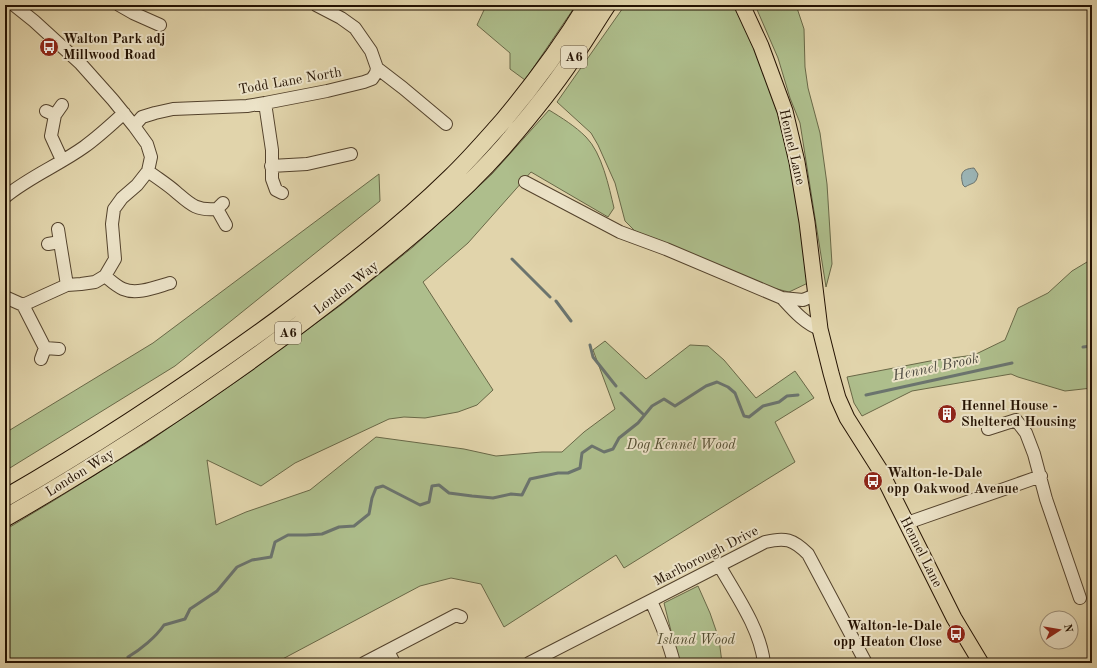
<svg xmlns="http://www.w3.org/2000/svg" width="1097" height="668" font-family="'Old Standard TT',serif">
<rect width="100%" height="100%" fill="#e1d4ab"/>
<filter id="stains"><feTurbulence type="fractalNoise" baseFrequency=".005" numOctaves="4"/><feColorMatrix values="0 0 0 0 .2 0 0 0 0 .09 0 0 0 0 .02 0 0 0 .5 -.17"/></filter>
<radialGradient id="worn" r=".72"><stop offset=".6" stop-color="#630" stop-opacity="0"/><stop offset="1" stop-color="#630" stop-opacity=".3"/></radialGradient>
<!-- green -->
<path fill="#aebe8c" stroke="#696847" d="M479 5H576L525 80 510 69V53L477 25 484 10Z
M625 5H737L773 88 786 141 810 282 789 292 769 287 635 231 625 221 615 183 598 145 591 133 557 102Z
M755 5H796L804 29 805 67 808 88 820 133 827 184 832 264 826 287 800 123 790 98 778 58Z
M549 110C562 118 575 126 586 137 602 153 609 187 614 208L608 217 531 172 468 243 423 282 493 390 477 405 458 412 425 418 404 417 389 419 295 463 261 486 207 460 216 525 246 512 310 490 376 437 464 449 496 456 542 452H562L584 432 615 409 593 350 605 341 646 379 690 345 708 346 724 360 756 398 795 371 814 398 775 422 795 462 624 568 616 555 504 627 481 584 451 578 420 586 275 663H5V530L53 501 145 444 237 381 341 305 413 247 492 174Z
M379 174 380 201 175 366 5 471V433L153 343Z
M1092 259V388L1065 391 1018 377 1011 374 912 391 862 416 854 403 847 377 930 361 974 355 1005 340 1018 308 1048 293 1072 271Z
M698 586 710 613 719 639 722 663H678L676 651 664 603Z"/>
<!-- water -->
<path fill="#9bb5b6" stroke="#6b746e" d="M974 168 978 174C976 185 973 182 965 187L963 185C960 174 961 169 974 168Z"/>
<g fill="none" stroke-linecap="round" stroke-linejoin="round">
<!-- stream -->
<path stroke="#6b746e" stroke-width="3" d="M512 259 550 297
M556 301 571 321
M590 345 593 357 616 386
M1083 347 1092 346
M621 393 644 415
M866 395 1012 363
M133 663 128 657C140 650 156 637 164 625L185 619 190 609 217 591 237 567 252 560 271 557 275 542 288 535H306L322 534 339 527 354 526 369 514 372 498 376 488 383 486 420 505 429 502 432 486 439 485 449 493 472 496 493 498 511 494 522 495 530 479 558 473H568L580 468 582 453 592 446 604 452 613 449 619 438 638 423 652 406 664 399 675 406 706 386 717 382 728 387 735 393 744 416 749 417 763 406 779 402 787 396 798 395"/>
<defs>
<path id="minor" d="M119 5 133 13 160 25
M316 5 341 18 355 28 371 51 377 68 403 88 446 124
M265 103 272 150V179L276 190 282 193
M46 111 55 115 62 105
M55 115 51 136 62 160
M134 126 142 117 155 113 173 109 247 106 265 103 327 91 364 82 372 79 376 73 377 68
M271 166 307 164 351 154
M148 171C157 178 167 184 176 192 190 204 196 211 217 209
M525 182 620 232 666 249 782 298 803 300 815 295
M5 197C29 177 59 165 84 147 98 137 111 125 124 113
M223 203 217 209 226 225
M60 242 67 285
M48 244 60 242 58 229
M105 276C111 281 116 286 123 289 137 295 156 287 170 283
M5 297 23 305 67 285 81 284 95 282 105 276 115 259 112 224 114 209 122 198 137 185 148 171 151 157 147 144 134 126 113 100 80 63 34 21 14 5
M782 298C793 310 805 324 820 329
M23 305 45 348
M41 359 45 348 59 349
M988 429 1016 420 1026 433 1034 454 1046 499 1080 598
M907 523 1041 476
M719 565C736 595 760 628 764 663
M651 601C660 621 669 642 674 663
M388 651 394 663
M364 663 456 615 461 617
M529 663 765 542C785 537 793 539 808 554L866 663"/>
<path id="major" d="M742 5 761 46 785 111 797 162 807 222 820 329 831 373 838 398 847 418 880 470 954 618 981 663"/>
<path id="highway" d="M5 498C99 444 189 384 277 320 337 275 397 230 450 178 469 160 486 140 503 121 534 84 562 46 587 5
M5 518C121 451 233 377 338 295 397 248 456 201 505 145 529 117 552 89 572 59 584 42 595 23 607 5"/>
</defs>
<!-- minor casing -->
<use href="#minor" stroke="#53422c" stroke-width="14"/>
<!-- major casing -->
<use href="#major" stroke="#241202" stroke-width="17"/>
<!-- highway casing -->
<use href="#highway" stroke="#241202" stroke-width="19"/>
<!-- minor -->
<use href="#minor" stroke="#ece3c8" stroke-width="12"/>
<!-- major -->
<use href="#major" stroke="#e1d4ab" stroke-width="15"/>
<!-- highway -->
<use href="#highway" stroke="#e1d4ab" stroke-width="17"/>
</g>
<!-- icons -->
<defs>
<symbol id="bus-disc" viewBox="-11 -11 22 22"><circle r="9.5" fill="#8f2418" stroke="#ece3c8"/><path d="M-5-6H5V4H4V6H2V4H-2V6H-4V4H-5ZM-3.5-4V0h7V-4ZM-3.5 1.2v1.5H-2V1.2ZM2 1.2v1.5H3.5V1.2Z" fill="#fff"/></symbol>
<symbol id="building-disc" viewBox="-11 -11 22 22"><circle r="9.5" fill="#8f2418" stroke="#ece3c8"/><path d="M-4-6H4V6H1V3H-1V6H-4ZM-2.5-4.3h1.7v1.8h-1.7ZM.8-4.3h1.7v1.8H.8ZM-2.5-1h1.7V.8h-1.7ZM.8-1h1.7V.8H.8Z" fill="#fff"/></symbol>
</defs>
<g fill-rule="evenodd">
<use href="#bus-disc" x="38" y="36" width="22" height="22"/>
<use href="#building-disc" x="936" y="403" width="22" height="22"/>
<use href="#bus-disc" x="862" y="470" width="22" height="22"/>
<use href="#bus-disc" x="945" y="623" width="22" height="22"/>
</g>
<g text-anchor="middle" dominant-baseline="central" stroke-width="4" stroke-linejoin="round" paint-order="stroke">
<!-- shield labels -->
<g fill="#ece3c8" stroke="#60513d" stroke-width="1">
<rect x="561" y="46" width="26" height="22" rx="3"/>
<rect x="275" y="322" width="26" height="22" rx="3"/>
</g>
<g font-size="13" font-weight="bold" fill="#241202">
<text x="574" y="57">A6</text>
<text x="288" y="333">A6</text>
</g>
<!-- poi labels -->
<g font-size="14" font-weight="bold" fill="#241202" stroke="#ece3c8" text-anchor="start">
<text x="63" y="39">Walton Park adj<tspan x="63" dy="16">Millwood Road</tspan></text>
<text x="961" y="406">Hennel House -<tspan x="961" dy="16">Sheltered Housing</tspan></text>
<text x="887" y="473">Walton-le-Dale<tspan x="887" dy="16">opp Oakwood Avenue</tspan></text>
<text x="942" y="626" text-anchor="end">Walton-le-Dale<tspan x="942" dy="16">opp Heaton Close</tspan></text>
</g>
<!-- street labels -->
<g font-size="14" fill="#241202" stroke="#ece3c8">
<text transform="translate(290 81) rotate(-10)">Todd Lane North</text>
<text transform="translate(792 147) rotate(77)">Hennel Lane</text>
<text transform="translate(346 288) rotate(-38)">London Way</text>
<text transform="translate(80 473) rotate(-32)">London Way</text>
<text transform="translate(921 552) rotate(63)">Hennel Lane</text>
<text transform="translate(706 556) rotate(-27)">Marlborough Drive</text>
</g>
<!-- park labels -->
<g font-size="14" font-style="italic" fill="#544e32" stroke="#ece3c8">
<text x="681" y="445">Dog Kennel Wood</text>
<text x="696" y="640">Island Wood</text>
</g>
<!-- water labels -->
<g font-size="15" font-style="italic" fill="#4e4b41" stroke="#ece3c8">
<text transform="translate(936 368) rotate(-12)">Hennel Brook</text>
</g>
</g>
<!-- margin -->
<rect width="1097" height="668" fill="none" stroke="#e1d4ab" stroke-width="20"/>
<rect x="6" y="6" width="1085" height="656" fill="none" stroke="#241202" stroke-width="2"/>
<rect x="10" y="10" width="1077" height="648" fill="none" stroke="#241202"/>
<!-- north arrow -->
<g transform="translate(1059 630) rotate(78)"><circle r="19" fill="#ece3c8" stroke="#9c8f79"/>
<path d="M0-3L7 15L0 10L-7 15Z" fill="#8f2418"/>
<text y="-6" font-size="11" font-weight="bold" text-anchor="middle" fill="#241202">N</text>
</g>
<rect width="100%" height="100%" filter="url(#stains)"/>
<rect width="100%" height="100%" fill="url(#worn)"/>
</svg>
